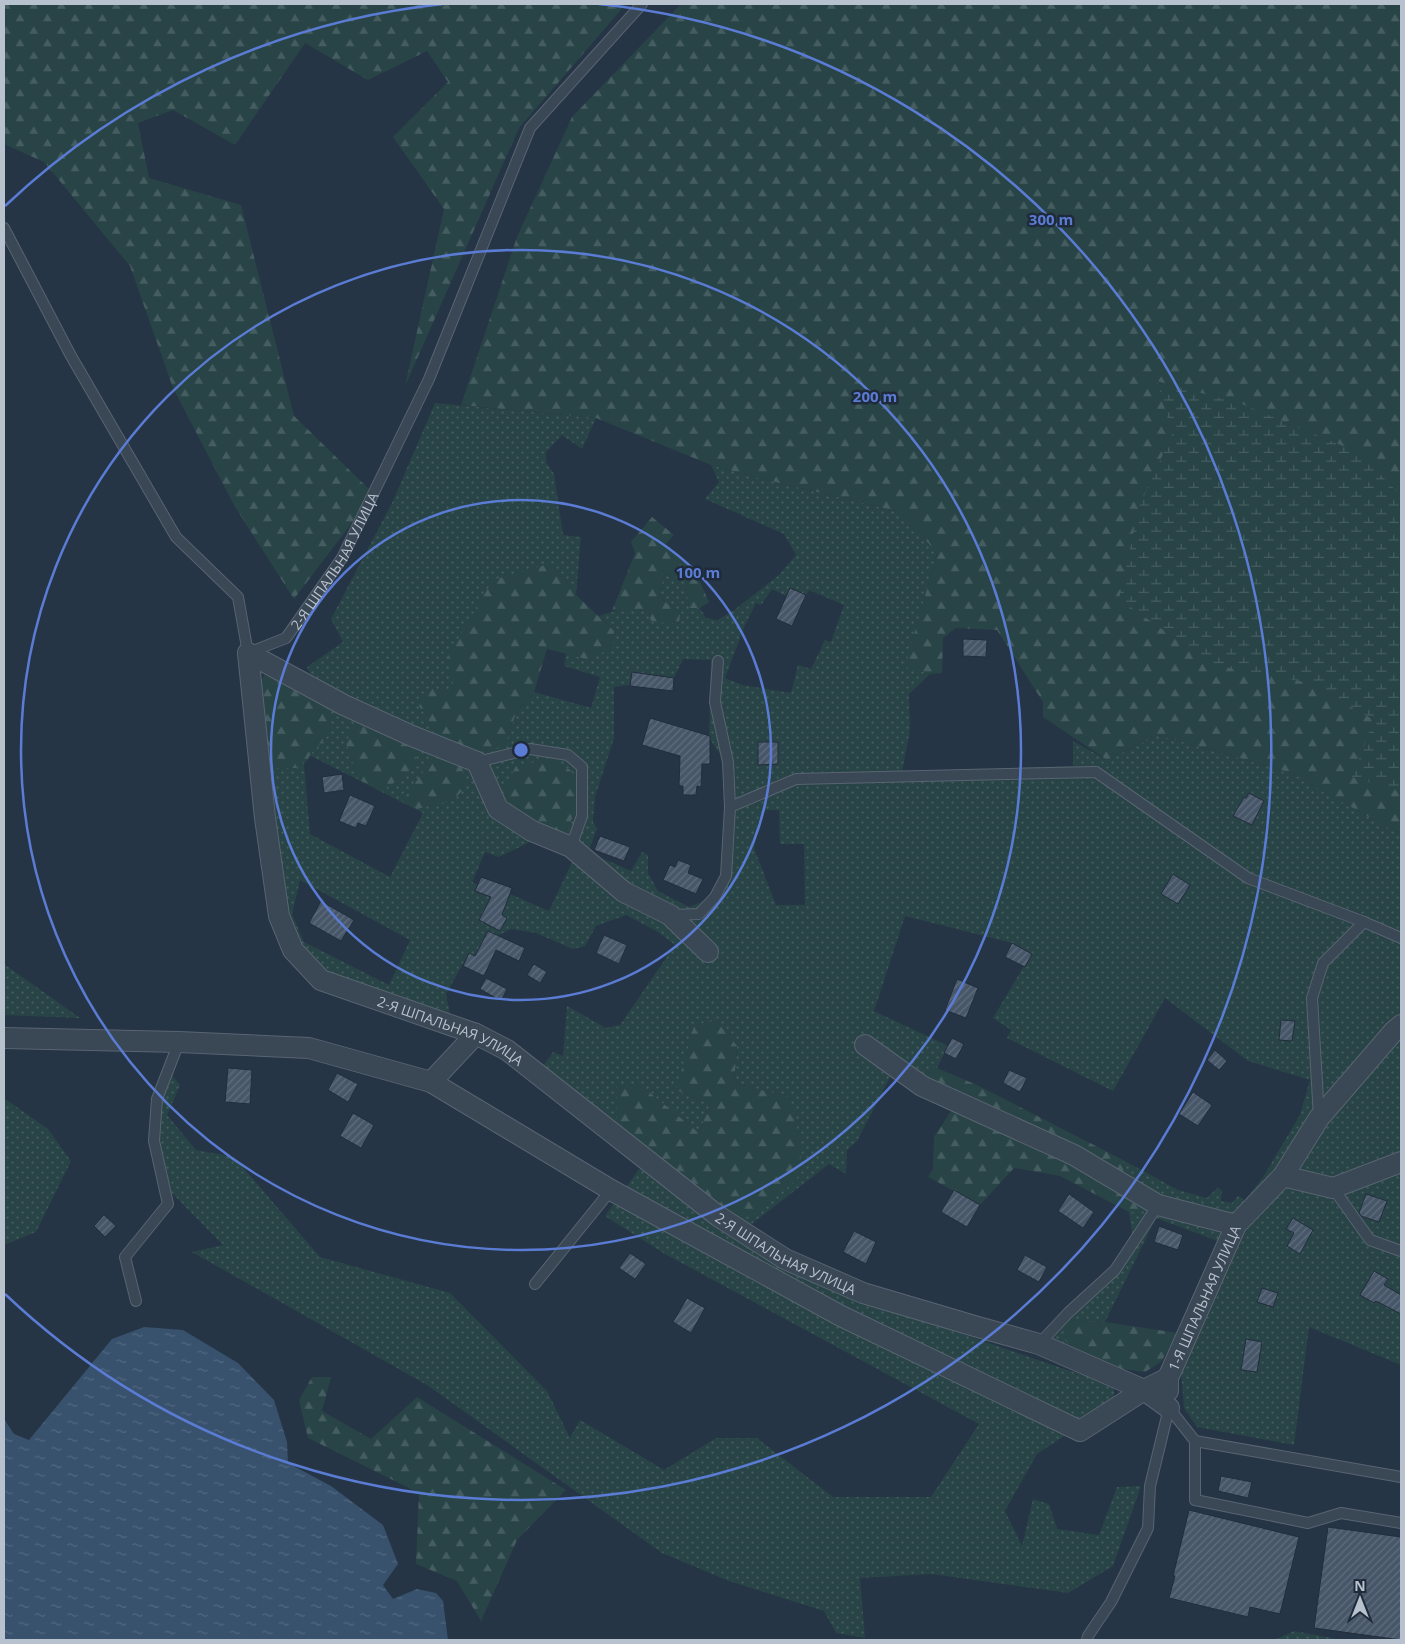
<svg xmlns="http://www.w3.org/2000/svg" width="1405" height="1644" font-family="'Open Sans',sans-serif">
<defs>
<pattern id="grass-dots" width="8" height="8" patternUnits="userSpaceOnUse" patternTransform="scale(1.25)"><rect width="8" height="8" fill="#284446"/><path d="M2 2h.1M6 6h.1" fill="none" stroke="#455d60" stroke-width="1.8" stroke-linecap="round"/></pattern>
<pattern id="forest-firs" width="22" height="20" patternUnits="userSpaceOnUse" patternTransform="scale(1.25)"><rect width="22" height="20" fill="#284446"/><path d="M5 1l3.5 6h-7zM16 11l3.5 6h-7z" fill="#455d60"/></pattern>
<pattern id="wetland-marsh" width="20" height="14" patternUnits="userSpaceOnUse" patternTransform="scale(1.25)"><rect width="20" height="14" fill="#284446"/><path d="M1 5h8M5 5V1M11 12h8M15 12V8" fill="none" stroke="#455d60"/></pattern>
<pattern id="water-ripples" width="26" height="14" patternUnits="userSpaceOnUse" patternTransform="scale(1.25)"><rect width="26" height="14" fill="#38516d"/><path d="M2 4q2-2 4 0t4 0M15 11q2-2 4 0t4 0" fill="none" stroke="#536881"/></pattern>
<pattern id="building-hatch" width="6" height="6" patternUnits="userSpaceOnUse" patternTransform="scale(1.25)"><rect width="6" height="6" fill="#475769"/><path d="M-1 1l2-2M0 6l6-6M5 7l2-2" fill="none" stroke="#5f6e7d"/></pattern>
</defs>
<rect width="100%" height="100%" fill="#253545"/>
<!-- grass -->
<path fill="url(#grass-dots)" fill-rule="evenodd" d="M435 403 596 418 582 449 562 435 546 452V462L554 474 563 535 581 537 576 595 552 563 504 747 516 713 534 692 591 708 600 677 564 666 566 653 590 660 614 631 599 616C624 606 653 611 680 613L659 597 666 573 685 575 689 608H700L706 618 717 620 733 611 779 575 796 555 784 534 705 499 719 482 711 465 763 479 901 512 937 552 906 666 930 674 909 694 910 730 902 772 1073 766V741L1107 760 1158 735 1289 772 1401 835V1365L1309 1327 1294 1445 1197 1427 1184 1408 1178 1333 1218 1241 1156 1218 1105 1322 1071 1320 1078 1355 1041 1335 1111 1267 1132 1233 1129 1212H1142L1125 1190 1123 1160 1178 1190 1207 1198 1217 1188 1222 1190 1221 1201 1232 1203 1238 1196 1245 1200 1263 1177 1300 1115 1310 1080 1248 1061 1165 998 1113 1091 1007 1038 1011 1030 993 1018 1031 954 1012 943 905 916 874 1011 948 1046 937 1068 925 1076 921 1094 890 1077 857 1141 847 1150 846 1174 829 1164 749 1226 722 1210 789 1097 734 1083 737 1046 676 1090 710 1104 699 1133 638 1084 617 1125 543 1066 553 1052 563 1056 567 1006 606 1028 620 1025 675 945 658 932 626 915 596 926 585 946 573 949 536 933 511 929 481 944 475 956 469 953 446 994 450 1014 326 971 299 947 286 915 265 768H298L324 703 307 667 343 642 331 619 393 501ZM772 589 802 604 809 590 844 605 831 642 825 640 811 669 798 665 791 693 742 685 725 678 745 625 756 603 761 605ZM683 659 711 660 709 738 725 761V852L721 877 712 893 704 901 689 907 658 891 648 873V855L642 852 631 871 588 852 597 829 593 822 595 797 614 738V687L630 685 632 672 674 678ZM311 756 423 813 390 877 310 834 304 764ZM766 810H779L780 844H804L805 905H776L754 848 761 816ZM530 842 574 858 549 911 510 894 501 901 475 891 478 885 472 882 485 852 499 857ZM300 880 410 940 389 985 304 942 292 914Z
M4 964 80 1018 4 1015Z
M170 1073 180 1085 167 1115 196 1150 234 1157 320 1257 450 1293 547 1391 570 1438 580 1420 664 1470 716 1438H757L833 1497H931L979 1424 665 1254 605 1216 640 1168 779 1263 872 1303 1114 1386V1403L1037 1454 1005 1511 1022 1546 1033 1499 1049 1504 1057 1529 1099 1535 1117 1487 1141 1486 1113 1566 1068 1593 932 1574 860 1578 865 1638 836 1633 824 1611 729 1581 662 1553 427 1385 192 1252 223 1245 168 1189 157 1141 160 1099Z
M4 1098 48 1129 71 1161 36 1232 4 1245Z
M1294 1631 1343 1640H1274Z"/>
<!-- forest -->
<path fill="url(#forest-firs)" d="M4 4H626L519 128 405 386 444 209 393 137 448 82 427 51 368 80 305 43 235 145 173 110 138 123 149 178 241 205 294 416 374 494 294 599 235 507 173 388 130 266 44 162 4 144Z
M681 4H1401V835L1289 772 1158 735 1107 760 1043 717V702L997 630 956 628 943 638 942 673 930 674 905 667 937 553 901 512 763 479 711 465 596 418 461 405 517 237 572 117Z
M652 517 674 535 665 545 694 568 709 602 700 608H689L685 575 666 573 659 597 680 613 679 624 652 622 645 610 612 611 635 553 631 542Z
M552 563 576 595 614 631 613 646 590 660 547 649 534 692 516 713 504 747 472 751 438 734 419 706 429 689H454L448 656 493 580Z
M264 675 324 703 333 730 298 768H265L256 695Z
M362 719 414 743 417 766 382 791 358 779 346 743 353 726Z
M432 759 461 764 467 786 453 800 417 809 402 802Z
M550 759 572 771 577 803 568 829 546 831 506 808 505 787 516 766Z
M715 1019 737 1046 734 1083 790 1097 802 1149 797 1180 749 1217 722 1210 617 1125V1086L639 1084 699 1133 710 1104 676 1090 694 1026Z
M937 1068 977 1085 1123 1160 1125 1190 1141 1201 1142 1213 1129 1212 1060 1176 1014 1168 980 1205 928 1177 933 1169 934 1137 951 1111 921 1094 925 1076Z
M1071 1320 1105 1322 1178 1333 1161 1362 1145 1372 1113 1368 1078 1355 1065 1340V1325Z
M312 1377H331L322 1411 371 1439 417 1397 566 1490 517 1540 481 1621 457 1581 416 1564 419 1493 308 1438 299 1400Z"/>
<!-- wetland -->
<path fill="url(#wetland-marsh)" d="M1157 381 1242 404 1360 453 1401 496V791L1352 777 1374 720 1305 682 1213 665 1119 599 1139 507 1172 434Z"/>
<!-- water -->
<path fill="url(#water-ripples)" d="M144 1327 183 1330 238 1363 274 1400 287 1442 288 1463 331 1486 383 1525 398 1564 383 1585 393 1599 417 1589 436 1593 443 1601 448 1640H4V1419L14 1434 29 1440 112 1339Z"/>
<!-- building -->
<path fill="url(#building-hatch)" stroke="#212d3c" d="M790 588 806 595 792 626 776 619Z
M963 639 987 640 986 657 963 656Z
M632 672 674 678 673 691 630 686Z
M650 718 710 736V764H702L701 787 697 786 696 795H683V786H679L680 756 642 745Z
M758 742H778V764L758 765Z
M342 774 344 790 324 793 322 777Z
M1249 793 1264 801 1252 825 1233 816 1244 797 1246 798Z
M350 795 375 806 366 826 358 823 356 828 339 821Z
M600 836 630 847 624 861 594 850Z
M678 860 691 865 688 873 703 879 696 894 663 880 670 865 675 867Z
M1173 874 1190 885 1178 904 1161 894Z
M481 877 512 888 502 915 507 918 500 931 479 920 491 897 475 891Z
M321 901 354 920 341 941 309 923Z
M488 931 525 948 519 961 496 950 484 976 463 966 469 953 475 956Z
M604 935 627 945 619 964 596 953Z
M1012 943 1032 954 1025 967 1005 957Z
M534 964 547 972 540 983 527 975Z
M486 978 507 989 501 1001 480 989Z
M957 979 978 988 966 1018 945 1010Z
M1281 1020 1295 1021 1292 1041 1279 1040Z
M952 1038 964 1044 956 1059 944 1053Z
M1215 1050 1227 1061 1219 1070 1207 1060Z
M228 1068 252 1070 250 1104 225 1102Z
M1009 1070 1027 1078 1020 1092 1003 1083Z
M337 1073 358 1084 348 1102 328 1090Z
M1193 1092 1212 1105 1198 1126 1179 1114Z
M353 1113 374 1125 361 1148 340 1136Z
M954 1190 980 1205 967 1227 941 1212Z
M1069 1194 1094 1212 1083 1228 1058 1211Z
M1366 1194 1387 1201 1379 1222 1361 1216 1359 1213Z
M104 1215 116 1226 105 1237 94 1226Z
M1293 1218 1313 1230 1300 1254 1287 1246 1294 1233 1286 1229Z
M1159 1226 1183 1235 1178 1250 1154 1242Z
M854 1231 876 1242 866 1264 843 1252Z
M630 1253 646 1264 635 1279 619 1268Z
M1025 1255 1047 1267 1039 1282 1017 1270Z
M1374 1271 1388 1279 1384 1285 1401 1295V1314L1376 1301 1374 1303 1360 1295Z
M1262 1288 1278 1293 1273 1307 1257 1302Z
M687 1298 705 1308 691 1333 673 1322Z
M1246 1339 1262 1342 1257 1372 1241 1370Z
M1221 1476 1252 1482 1248 1498 1218 1491Z
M1189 1510 1299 1537 1280 1614 1250 1607 1248 1617 1169 1598 1175 1576H1173Z
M1328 1527 1401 1537V1640L1314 1628Z"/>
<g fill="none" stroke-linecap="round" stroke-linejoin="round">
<defs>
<g id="lane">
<path id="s1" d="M4 228 71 356 176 537 238 597 248 653 286 638 342 558 429 379 530 128 642 4"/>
<path d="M477 762 530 749 568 755 582 767V816L571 847"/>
<path d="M730 807 796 779 1096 772 1248 878 1364 922 1401 938"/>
<path d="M671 915 699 914 715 897 726 876 730 807 728 762 715 702 718 661"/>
<path d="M1319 1117 1312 998 1323 963 1364 922"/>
<path d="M1333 1188 1370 1240 1401 1251"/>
<path d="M535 1284 611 1190"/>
<path d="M136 1301 125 1257 168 1204 154 1141 157 1099 179 1042"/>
<path d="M1039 1344 1068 1313 1115 1270 1158 1205"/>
<path d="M1169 1408 1195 1441 1401 1477"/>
<path d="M1195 1441V1500L1308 1523 1341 1513 1401 1523"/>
<path d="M1087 1640 1088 1636 1111 1602 1148 1528 1150 1486 1169 1408"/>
</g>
<g id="street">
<path id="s2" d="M248 653 265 818 279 916 293 950 321 980 476 1034 507 1050 718 1216 785 1259 863 1293 978 1327 1039 1344 1144 1390 1169 1408"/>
<path d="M248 653 344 705 412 736 477 762 498 809 532 831 571 847 624 892 670 915 708 952"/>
<path d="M4 1038 179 1042 309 1048 431 1082 476 1034"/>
<path d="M865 1045 922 1086 1074 1155 1158 1205 1236 1225"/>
<path d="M431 1082 611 1190 841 1316 1080 1431 1144 1390 1168 1378"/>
<path d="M1283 1176 1333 1188 1401 1162"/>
<path id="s3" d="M1168 1391V1378L1236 1225 1283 1176 1319 1118 1394 1031 1401 1025"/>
</g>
</defs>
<!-- lane casing -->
<use href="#lane" stroke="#596472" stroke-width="12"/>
<!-- street casing -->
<use href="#street" stroke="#596472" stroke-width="22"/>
<!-- lane -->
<use href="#lane" stroke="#3a4754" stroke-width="10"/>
<!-- street -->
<use href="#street" stroke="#3a4754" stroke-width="20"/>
</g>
<!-- distance rings -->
<g fill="none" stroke="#5b7cd4" stroke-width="2.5">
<circle cx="521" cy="750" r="250"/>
<circle cx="521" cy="750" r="500"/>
<path d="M5 206A750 750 0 0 1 443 4M599 4A750 750 0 1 1 5 1294"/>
</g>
<g text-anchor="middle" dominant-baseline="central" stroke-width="5" stroke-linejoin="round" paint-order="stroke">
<!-- street labels -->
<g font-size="14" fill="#b8c2ce" stroke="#1f2b3a">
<text stroke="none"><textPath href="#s1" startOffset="629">2-Я ШПАЛЬНАЯ УЛИЦА</textPath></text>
<text stroke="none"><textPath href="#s2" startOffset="482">2-Я ШПАЛЬНАЯ УЛИЦА</textPath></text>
<text stroke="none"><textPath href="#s2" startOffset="888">2-Я ШПАЛЬНАЯ УЛИЦА</textPath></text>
<text stroke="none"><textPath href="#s3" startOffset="101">1-Я ШПАЛЬНАЯ УЛИЦА</textPath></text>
</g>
</g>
<circle cx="521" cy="750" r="8" fill="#5b7cd4" stroke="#1f2b3a" stroke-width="2.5"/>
<g font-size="15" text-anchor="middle" font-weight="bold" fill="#5b7cd4" stroke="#1f2b3a" stroke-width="5" stroke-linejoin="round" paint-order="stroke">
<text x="1051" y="225">300 m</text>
<text x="875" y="402">200 m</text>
<text x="698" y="578">100 m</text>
</g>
<!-- border -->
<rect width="1405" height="1644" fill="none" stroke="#b8c2ce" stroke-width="10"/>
<!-- north arrow -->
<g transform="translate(1360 1599)" stroke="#1f2b3a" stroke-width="4" paint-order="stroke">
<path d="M0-4L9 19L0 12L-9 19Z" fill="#b8c2ce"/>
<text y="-8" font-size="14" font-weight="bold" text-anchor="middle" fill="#b8c2ce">N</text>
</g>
</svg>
